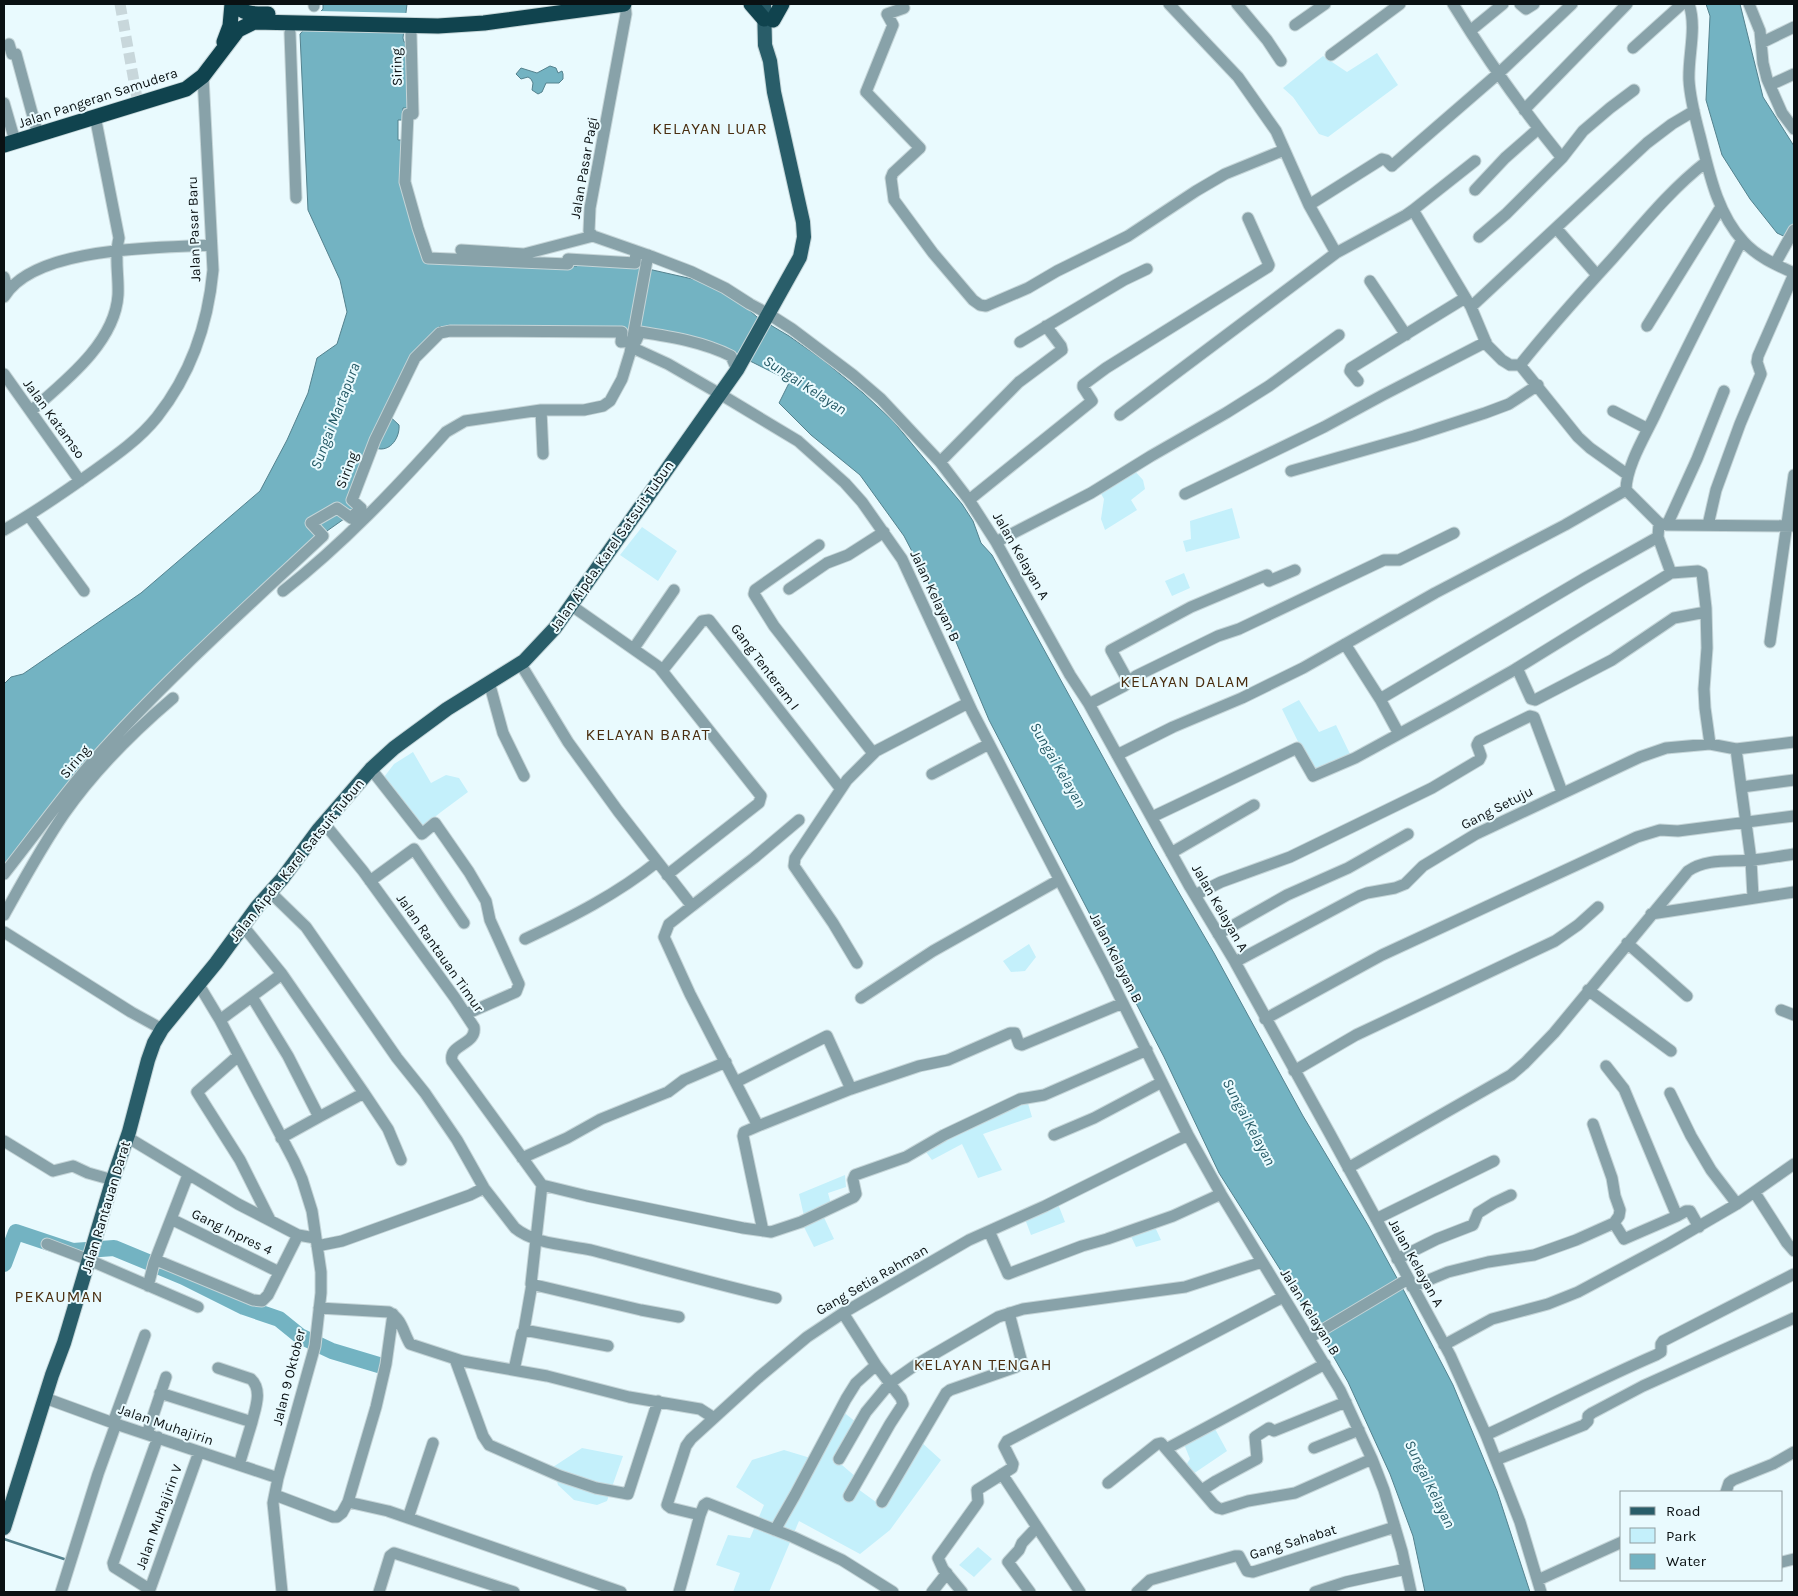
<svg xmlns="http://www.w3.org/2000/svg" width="1798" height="1596" font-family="Karla,sans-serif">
<rect width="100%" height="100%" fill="#e9fafe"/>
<!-- green -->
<path fill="#c4f0fb" d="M1377 53 1398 85 1328 137 1319 134 1293 97 1283 88 1323 56 1347 72Z
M1134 470 1143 480 1145 489 1131 500 1137 510 1105 530 1101 519 1104 499 1099 490Z
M1232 508 1240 538 1186 552 1183 541 1191 539 1190 521Z
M642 527 677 551 658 581 620 555Z
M1184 573 1190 588 1172 596 1165 581Z
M1299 700 1319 732 1336 725 1350 754 1312 770 1282 709Z
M413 752 431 783 446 775 459 778 468 792 441 812 421 828 381 781 394 764Z
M1029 944 1036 957 1025 971 1011 972 1003 961Z
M1027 1100 1032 1117 983 1134 1002 1170 978 1178 962 1144 932 1160 926 1152 939 1142Z
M845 1175 846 1187 828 1193 831 1204 821 1211 834 1239 814 1247 804 1227V1216L799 1194Z
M1058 1204 1065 1222 1031 1235 1025 1219Z
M1155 1227 1161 1240 1136 1247 1130 1234Z
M842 1411 856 1422 835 1459 856 1477 858 1489 880 1505 920 1441 941 1460 890 1530 860 1554 799 1521 769 1592H733L740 1573 716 1565 728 1535 750 1538 764 1505 736 1487 752 1460 784 1450 817 1460Z
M1214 1427 1227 1451 1193 1474 1186 1465 1190 1459 1184 1444Z
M582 1448 623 1456 607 1501 597 1505 574 1500 558 1485 553 1467Z
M978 1547 992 1559 974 1577 959 1565Z"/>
<!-- water -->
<path fill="#73b3c2" stroke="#54828e" d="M323 4H407L403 38 404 42H408L409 108H403V120H398V140H404L422 254 439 261 577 266 578 262 626 264 697 280 740 302 757 317 789 336 823 360 863 393 893 421 962 504 973 521 981 543 992 555 1153 848 1214 953 1303 1116 1368 1225 1404 1291 1453 1385 1497 1491 1530 1592H1425L1413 1536 1390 1474 1348 1382 1316 1326 1219 1173 1164 1057 989 720 943 611 904 536 860 475 811 435 779 403 790 381 720 346 640 330 443 329 440 326 414 354 384 411 399 425C400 435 393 449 381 449 377 449 373 447 369 447L357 472V476L347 502 355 508 344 519 317 538 208 639 4 867V684L11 677 23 674 141 593 260 491 287 440 308 393 317 358 337 344 347 312 340 280 308 210 300 34 323 9Z
M1706 4H1740L1763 97 1794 146V241L1777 233 1750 199 1722 155 1706 100 1710 16Z
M550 66 556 68 558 73 562 71 563 74V79L559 83H546L542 92 538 94 532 90 533 83 531 79 528 77 521 79 516 74 521 68 537 73Z"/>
<!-- pier -->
<path fill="#e9fafe" d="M318 11 409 13 406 32 301 29Z"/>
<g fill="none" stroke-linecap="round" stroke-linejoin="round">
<!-- stream -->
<path stroke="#54828e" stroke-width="2.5" d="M4 1539 67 1560"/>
<!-- river -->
<path stroke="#73b3c2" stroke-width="16" d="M4 1264 16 1232 73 1251 114 1248 184 1277 244 1307 279 1319 300 1336 332 1351 382 1366"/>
<!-- minor-tunnel -->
<path stroke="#c8d7db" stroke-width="11" stroke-dasharray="11 5.5" stroke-linecap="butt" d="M120 4 137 98"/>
<defs>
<path id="minor" d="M625 4 626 14 590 208 589 231 593 236 653 257 692 272 725 288 750 304 767 313 792 329 853 375 881 399 940 462 969 500 996 542 1070 675 1089 704 1190 887 1235 962 1330 1134 1450 1355 1486 1435 1520 1522 1541 1592
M1169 4 1238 77 1276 131 1309 205 1336 253 1406 215 1413 210
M1237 4 1267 40 1281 61
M1453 4C1486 58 1523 110 1562 158
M1520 4 1526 9 1534 4
M1689 4C1697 28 1688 55 1689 80 1690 99 1695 117 1700 136 1709 172 1717 213 1743 241 1756 256 1776 265 1794 273
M1749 4 1760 31 1763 63 1767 79 1782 113 1794 129
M314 6V4
M904 8 887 14 893 25 866 92 920 148 893 173 891 178 894 200 933 253 973 300 980 305 986 306 1028 288 1057 271 1128 236 1196 191 1225 174 1284 150
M1295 25 1325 4
M1470 31 1503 4
M290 33 296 198
M411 34 413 114H408L405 182 418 228 428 258 568 264V259L635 263 636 251
M1761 43 1794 27
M9 44 12 54H16L38 135
M1633 48 1682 4
M1331 55 1400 4
M1770 85 1794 74
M4 103 15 141
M1524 110 1627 4
M1475 161 1413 210 1471 307 1487 345 1502 360 1510 365H1520C1550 327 1581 293 1613 258 1643 224 1671 189 1706 162
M1475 190 1505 158 1538 129
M1309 205 1382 159 1386 160 1392 166 1394 164 1499 73 1572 4
M1556 228 1597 275
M1479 237 1506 214 1562 158 1583 131 1610 108 1634 90
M461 250 524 254 593 236
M1775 264 1794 230
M4 277 8 291
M1370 281 1406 335
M4 297C34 246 158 248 211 245
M1471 307 1647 143 1672 124 1694 111
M1647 326 1721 207
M1020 342 1124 280 1147 269
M631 347 668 364 720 394 798 441 845 483 862 502 902 559 972 711 1108 973 1188 1135 1221 1194 1340 1390 1372 1459 1384 1490 1402 1551 1411 1592
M1520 365 1578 437 1590 448 1628 475
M4 374 80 481
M1358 381 1350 371 1351 368 1465 298
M541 410 543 454
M31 411C64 382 115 343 118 295 119 275 114 257 119 238L95 116
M1613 411 1648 429
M1120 415 1336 253
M940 462 1019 382 1062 350 1061 346 1046 326
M1291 471 1414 436 1485 413 1509 404 1538 385
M1626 490C1626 467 1645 436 1655 415 1682 356 1712 298 1742 240
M1185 494 1324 427 1383 395 1486 342
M969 500 1092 401 1083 387V385L1106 368 1268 267 1269 265 1248 218
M29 516 84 591
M1667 525 1697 459 1724 391
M1708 525 1716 490 1740 424 1761 374 1757 362 1758 356 1794 274
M4 530C32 514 57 497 84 478 109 460 137 442 157 417 191 374 208 325 213 270L203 76
M1658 537 1671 573
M996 542 1091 493 1151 456 1226 413 1269 386 1339 335
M819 545 755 590 754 594 774 626 873 753
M789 589 827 563 848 555 884 532
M283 591C343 544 396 488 446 432L465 421 541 410H584L603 406 610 401 622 379 630 353 648 255
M572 606 659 667 761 796 759 803 667 875
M1770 642 1794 475
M1345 644 1380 699 1399 734
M634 648 674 590
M520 663 568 742 618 811 692 906 754 858 799 820
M1517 668 1531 699 1535 700 1612 660 1674 618 1706 612
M662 671 702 621 709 620 841 789
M1128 681 1111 650 1191 607 1267 575 1269 581 1295 570
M489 682 503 733 524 776
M1380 699 1585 578 1658 537 1659 523
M1089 704 1124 686 1136 676 1218 636 1239 629 1384 560H1399L1454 533
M1736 749 1751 860 1753 897
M1117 755 1173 727 1242 698 1303 668 1435 593 1565 525 1626 490 1659 523 1667 525 1794 526
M371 769 422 834 435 823 469 872 486 901 490 920 519 984 516 992 466 1014
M932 774 989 744
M1742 787 1794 780
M1152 817 1297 748 1313 776 1355 758 1452 705 1514 670 1671 573 1698 571 1702 573 1706 608 1707 648 1704 689 1705 708 1710 744
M324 823 363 871 455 998 474 1027C477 1045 448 1044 452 1061L542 1185 587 1196 743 1228 771 1232 801 1222 854 1197 856 1194 853 1180 855 1175 906 1157 944 1135 1020 1099 1044 1095 1147 1050
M1171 853 1254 805
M4 874C34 836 62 797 93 761 164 681 245 609 323 536L311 523 337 508 351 518 361 508 352 500 375 440 415 358 440 333 450 331 622 332 621 342 636 341 640 332C672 337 703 342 731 356L737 370
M370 881 414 849 464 923
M271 893 306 927 397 1058 425 1093 457 1140 484 1188 515 1228C534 1244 567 1245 591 1250 652 1266 714 1284 776 1298
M1195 895 1221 882 1290 857 1356 825 1432 788 1479 760 1481 756 1477 745 1479 741 1530 716 1534 717 1562 792
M692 906 669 924 664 937 690 994 758 1126 744 1132 743 1136 763 1231
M1651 914 1794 892
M4 915C23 881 42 846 64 814 94 771 133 732 173 698
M243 926 282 974 364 1093 319 1117
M4 932 131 1012 162 1029
M1218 934 1287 895 1348 868 1408 834
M525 939C572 917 617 894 657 862
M1627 943 1687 996
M1235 962 1359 896 1367 893 1395 888 1405 884 1423 866 1476 834 1640 757 1666 748 1710 744 1736 749 1794 742
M857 963 833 923 794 866 795 858 847 780 876 751 968 703
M199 985 220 1020 294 1161 302 1179 312 1211 321 1272V1293L315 1346 278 1478 273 1503 282 1592
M1588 990 1671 1051
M252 997 288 1056 319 1117 281 1138
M861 998 933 951 1059 880
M1781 1010 1794 1015
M1265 1019 1382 955 1637 837 1660 830 1678 831 1794 816
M220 1020 282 974
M238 1056 197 1092 240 1160 270 1220
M1606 1066 1624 1089 1677 1216 1686 1211H1690L1699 1227
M1294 1071 1356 1035 1555 941 1578 925 1598 907
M736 1082 827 1036 851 1089
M364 1093 388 1129 401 1160
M1670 1093 1691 1136 1711 1170 1737 1204
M1593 1124 1612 1178 1615 1196 1620 1210 1619 1216 1614 1223
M758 1126 851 1089 919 1066 948 1060 1010 1033H1015L1019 1044 1022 1045 1123 1003
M1054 1135 1094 1118 1162 1082
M127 1137 238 1204 298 1235 315 1238
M4 1141 53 1171 73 1166 88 1173 113 1180
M522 1158 567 1138 601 1119 668 1092 684 1080 726 1062
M1348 1168 1511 1075 1525 1063 1554 1033 1688 871C1707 858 1730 862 1752 860 1766 859 1780 856 1794 854
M542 1185 531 1284 641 1310 679 1317
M1755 1193 1787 1243 1794 1251
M171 1219 279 1272
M1376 1219 1494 1161
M989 1231 1008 1274 1082 1246 1107 1239 1173 1216 1221 1194
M47 1244 89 1260 198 1307
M317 1246 342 1241 470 1195 484 1188
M1397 1259 1437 1239 1473 1225 1478 1213 1494 1203 1511 1195
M156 1260 253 1300 262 1301 268 1295 298 1235
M148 1286 154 1263 188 1175
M1412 1287 1448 1272 1488 1262 1534 1255 1576 1240 1614 1223 1624 1239 1677 1216
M319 1308 389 1312C402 1319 403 1332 410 1344L462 1361 547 1376 629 1397 700 1409 714 1418
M524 1330 532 1284
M1309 1338 1408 1279
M1444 1345 1492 1319 1548 1304 1578 1292 1668 1244 1737 1204 1794 1164
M455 1359 483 1436 489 1445 560 1476 596 1488 628 1494 658 1401
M218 1368 251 1379C263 1390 255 1409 252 1422
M514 1370 522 1333 524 1330 608 1346
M160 1393 252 1422 239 1465
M45 1398 116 1424 278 1478
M113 1423 145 1335
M147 1434 166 1377
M1486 1435C1543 1409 1598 1380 1656 1355L1661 1352V1344L1663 1341 1794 1274
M1168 1448 1325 1364
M1314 1448 1359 1430
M839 1459 866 1412 890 1383 917 1364 998 1317 1023 1309 1185 1287 1262 1262
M1496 1460 1584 1425 1588 1421V1416L1592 1413 1643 1386 1794 1318
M1002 1474 1080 1592
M1108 1483 1157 1444 1161 1443 1214 1505 1218 1508 1222 1509 1248 1501 1295 1493 1372 1459
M1202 1490 1216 1481 1257 1459 1255 1437 1269 1428 1274 1431 1346 1402
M1726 1492 1729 1483 1733 1480 1773 1464 1794 1452
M275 1495 333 1517H337L342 1513 348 1502 376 1407 386 1364 393 1314
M849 1496 890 1424 903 1404 901 1398 876 1365
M348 1502 388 1511 621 1592
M882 1502 946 1393 950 1390 1016 1367 1021 1363V1359L1009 1313
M700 1515 671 1508 667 1505 686 1446 691 1439 758 1378 807 1337 843 1313 969 1240 1045 1206 1188 1135
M408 1518 433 1443
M775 1530 795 1495 846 1399 856 1383 876 1365 843 1313
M1782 1562 1794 1559
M1538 1580 1622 1542
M149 1589 114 1567 113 1563 158 1437
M61 1592 98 1474 116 1424
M149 1592 199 1452
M379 1592 390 1556 394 1553 514 1592
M679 1592 700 1515 704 1505 707 1503 793 1537 842 1560 893 1592
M932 1592 947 1573
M962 1592 943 1569 938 1558 976 1505 978 1502 977 1490 1012 1468 1013 1464 1004 1446 1007 1441 1283 1297
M1030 1592 1008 1562 1019 1550 1022 1543 1037 1527
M1137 1592 1150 1580 1235 1556H1239L1247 1571 1253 1572 1395 1527
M1315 1592 1346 1582 1406 1569"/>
<path id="major" d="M4 1528 52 1375 64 1343 112 1182 129 1132 148 1060 154 1043 162 1029 216 963 257 907 282 879 319 829 371 769 394 748 447 709 524 661 555 628 737 370 800 257 804 237 803 222 774 92 770 61 765 45 764 4"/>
<path id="highway" d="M236 4C242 15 256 14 268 14
M751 4 764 19
M773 20 782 4
M224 42 230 26 232 4
M4 145 186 89 203 76 238 30 254 22 438 26 484 23 624 4"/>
</defs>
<!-- minor casing -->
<use href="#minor" stroke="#c5d5d8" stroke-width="13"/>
<!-- major casing -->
<use href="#major" stroke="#c5d5d8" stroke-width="16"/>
<!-- highway casing -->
<use href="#highway" stroke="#c5d5d8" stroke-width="17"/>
<!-- minor -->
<use href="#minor" stroke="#88a2a9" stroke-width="11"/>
<!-- major -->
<use href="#major" stroke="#295d69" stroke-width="14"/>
<!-- highway -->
<use href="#highway" stroke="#10434e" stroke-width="15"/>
</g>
<g text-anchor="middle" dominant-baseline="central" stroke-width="4" stroke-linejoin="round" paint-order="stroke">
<!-- street labels -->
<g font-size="14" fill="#0a1113" stroke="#e9fafe">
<text transform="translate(397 67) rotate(-91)">Siring</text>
<text transform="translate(98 98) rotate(-18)">Jalan Pangeran Samudera</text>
<text transform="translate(584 168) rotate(-80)">Jalan Pasar Pagi</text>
<text transform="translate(194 229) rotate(-92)">Jalan Pasar Baru</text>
<text transform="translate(54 419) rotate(54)">Jalan Katamso</text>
<text transform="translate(347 470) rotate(-69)">Siring</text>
<text transform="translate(612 546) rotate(-55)">Jalan Aipda. Karel Satsuit Tubun</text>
<text transform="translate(1021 556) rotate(60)">Jalan Kelayan A</text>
<text transform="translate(935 596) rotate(65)">Jalan Kelayan B</text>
<text transform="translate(765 667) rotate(53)">Gang Tenteram I</text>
<text transform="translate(75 762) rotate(-50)">Siring</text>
<text transform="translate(1497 808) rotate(-27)">Gang Setuju</text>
<text transform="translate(297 860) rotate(-51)">Jalan Aipda. Karel Satsuit Tubun</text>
<text transform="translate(1220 908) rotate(60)">Jalan Kelayan A</text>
<text transform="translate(440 953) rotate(55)">Jalan Rantauan Timur</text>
<text transform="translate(1116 958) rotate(63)">Jalan Kelayan B</text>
<text transform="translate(106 1207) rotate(-73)">Jalan Rantauan Darat</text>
<text transform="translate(232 1232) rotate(26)">Gang Inpres 4</text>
<text transform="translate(1416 1263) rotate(61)">Jalan Kelayan A</text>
<text transform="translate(872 1280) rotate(-30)">Gang Setia Rahman</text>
<text transform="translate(1310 1312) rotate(58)">Jalan Kelayan B</text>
<text transform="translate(289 1377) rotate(-76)">Jalan 9 Oktober</text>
<text transform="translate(166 1425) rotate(19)">Jalan Muhajirin</text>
<text transform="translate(159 1517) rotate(-70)">Jalan Muhajirin V</text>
<text transform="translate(1293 1542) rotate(-17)">Gang Sahabat</text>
</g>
<!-- water labels -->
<g font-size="15" font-style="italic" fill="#255a66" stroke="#e9fafe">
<text transform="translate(805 385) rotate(33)">Sungai Kelayan</text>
<text transform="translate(335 416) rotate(-69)">Sungai Martapura</text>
<text transform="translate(1058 765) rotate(60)">Sungai Kelayan</text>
<text transform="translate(1249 1122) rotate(62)">Sungai Kelayan</text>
<text transform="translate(1430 1484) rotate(64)">Sungai Kelayan</text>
</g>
<!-- quarter labels -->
<g font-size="16" letter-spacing="1" fill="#4a2e10" stroke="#e9fafe">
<text x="710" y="128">KELAYAN LUAR</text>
<text x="1185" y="681">KELAYAN DALAM</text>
<text x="648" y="734">KELAYAN BARAT</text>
<text x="59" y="1296">PEKAUMAN</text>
<text x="983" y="1364">KELAYAN TENGAH</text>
</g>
</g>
<!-- border -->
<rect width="1798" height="1596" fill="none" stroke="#0a1113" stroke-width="10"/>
<!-- legend -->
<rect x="1620" y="1491" width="162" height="90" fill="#e9fafe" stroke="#909da0"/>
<rect x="1630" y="1507" width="25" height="8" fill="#295d69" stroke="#909da0"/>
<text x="1666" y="1516" font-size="15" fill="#0a1113">Road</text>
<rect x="1630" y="1528" width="25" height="15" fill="#c4f0fb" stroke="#909da0"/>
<text x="1666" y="1541" font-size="15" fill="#0a1113">Park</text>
<rect x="1630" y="1554" width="25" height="15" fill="#73b3c2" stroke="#909da0"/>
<text x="1666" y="1566" font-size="15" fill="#0a1113">Water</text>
</svg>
